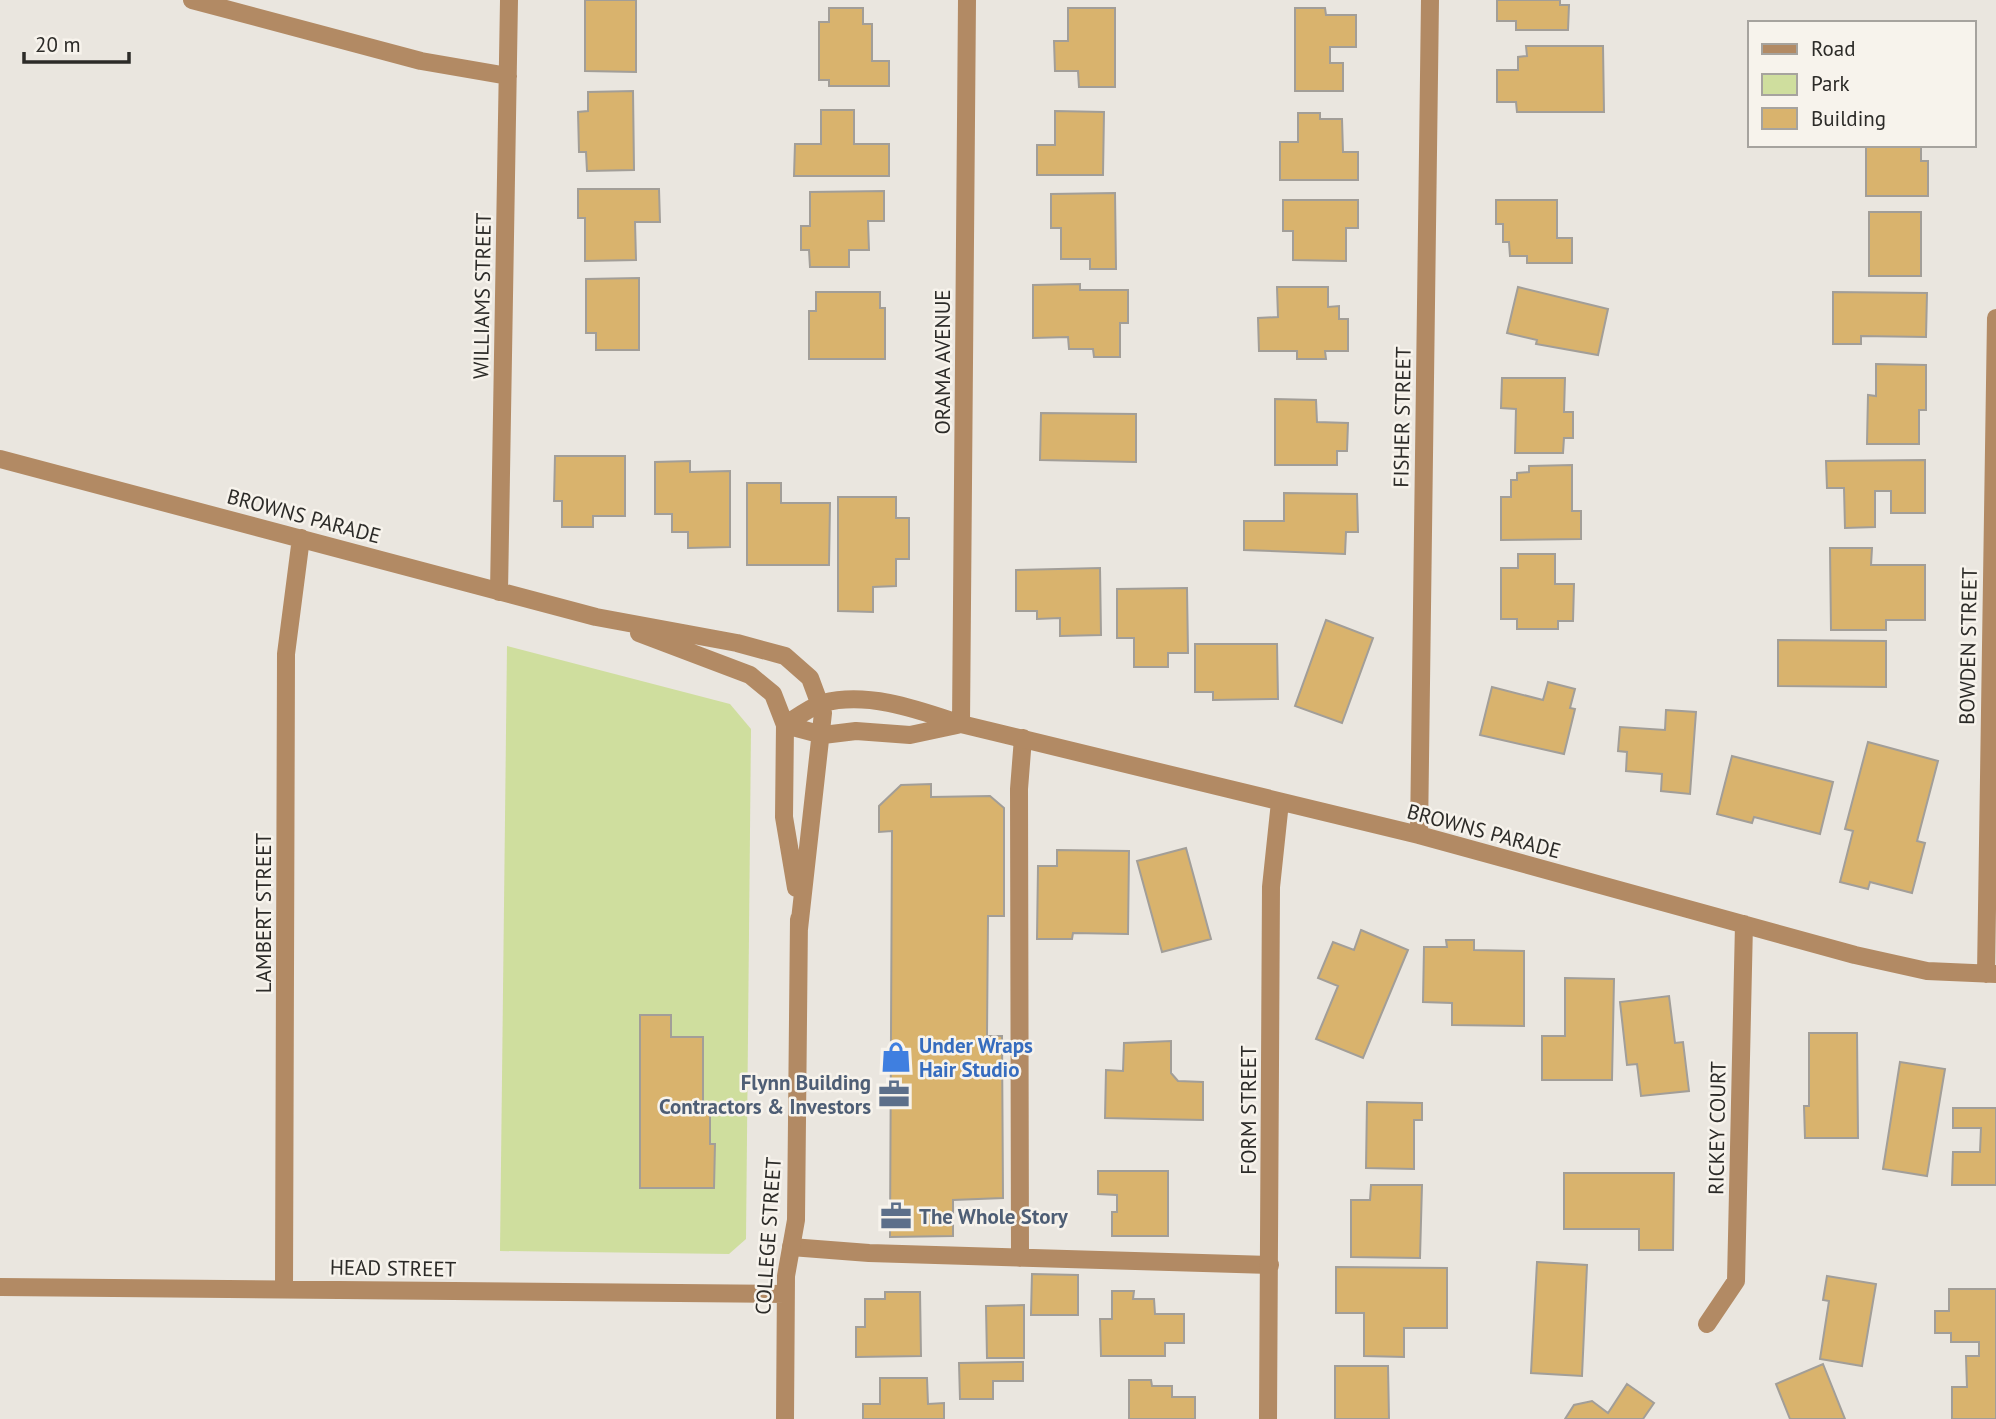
<svg xmlns="http://www.w3.org/2000/svg" width="1996" height="1419" font-family="'PT Sans',sans-serif">
<rect width="100%" height="100%" fill="#eae6df"/>
<!-- park -->
<path fill="#cfde9e" d="M507 646 730 704 751 729 746 1239 729 1254 500 1251Z"/>
<!-- building -->
<path fill="#d9b36d" stroke="#a29e98" stroke-width="2" d="M585 0H636V72L585 71Z
M1497 0H1560V5H1569L1568 30H1516V21H1497Z
M829 8H863V24H872V61H889V86H829V80H819V22H829Z
M1068 8H1115V87H1079L1078 71H1055L1054 41H1068Z
M1295 8H1325L1326 15H1356V47H1330V63H1343V91H1295Z
M1526 46H1603L1604 112H1517L1516 102H1497V70H1518V57L1527 56Z
M633 91 634 170 587 171 586 152H579L578 112 588 111V92Z
M821 110H854V144H889V176H794L795 144H821Z
M1055 111 1104 112 1103 175H1037V145H1055Z
M1298 113H1320V119H1342L1343 152H1358V180H1280V142H1298Z
M1866 145H1921V161H1928V196H1866Z
M578 189H659L660 222H635L636 260 585 261V218H578Z
M884 191V221H868L869 250H849V267H810L809 250H801V226H810V192Z
M1115 193 1116 269H1090V259H1061V228H1051V194Z
M1283 200H1358V228H1346V261L1293 260V231H1283Z
M1496 200H1557V238H1572V263H1527V256H1510L1509 242H1503V224H1496Z
M1869 212H1921V276H1869Z
M639 278V350H596V333H586V279Z
M1080 284V290H1128V323H1120V357H1094L1093 349H1069L1068 337 1033 338V285Z
M1277 287H1328V307L1339 306V319H1348V351H1325L1326 359H1297V351H1259L1258 318 1278 317Z
M1518 287 1608 309 1598 355 1536 344 1537 340 1507 333Z
M816 292H880V308H885V359H809V311H816Z
M1833 292 1927 293 1926 337 1861 336V344H1833Z
M1876 364 1926 365V410H1919V444H1867L1868 395 1876 396Z
M1502 378H1565L1564 412H1573V438H1564L1563 453H1515L1516 409 1501 408Z
M1275 399 1316 400 1317 422 1348 423 1347 451H1337V465H1275Z
M1041 413 1136 414V462L1040 460Z
M555 456H625V516H593V527H562V501H554Z
M1925 460V513H1891V491H1875V527L1845 528 1844 488H1827L1826 461Z
M690 461V472L730 471V547L688 548V532H672V514H655V462Z
M1572 465V511H1581V539L1501 540V497H1511V480H1517V473L1529 472V466Z
M747 483H781V503H830L829 565H747Z
M1284 493 1357 494 1358 532H1346L1345 554 1244 550V521H1284Z
M838 497H896V518H909V559H896V586L873 587V612L838 611Z
M1830 548H1872L1871 565H1925V620H1886V630H1831Z
M1518 554H1555V584H1574L1573 621H1558V629H1517V619H1501V568H1518Z
M1100 568 1101 635 1060 636V618L1037 619V611H1016V570Z
M1187 588 1188 653H1168V667H1134V638H1117V589Z
M1326 620 1373 638 1342 723 1295 706Z
M1778 640 1886 641V687L1778 686Z
M1195 644H1277L1278 699 1213 700V692H1195Z
M1548 682 1575 689 1570 708 1575 709 1564 754 1480 735 1492 687 1543 700Z
M1666 710 1696 712 1690 794 1661 791 1662 774 1626 771 1627 752 1618 751 1620 727 1665 730Z
M1868 742 1938 761 1917 841 1925 843 1912 893 1870 882 1868 889 1840 882 1853 831 1845 829Z
M1732 756 1833 782 1820 834 1754 817 1752 823 1717 814Z
M931 784V797L990 796 1004 808V916H988L987 1036H1002L1003 1198 953 1200V1236L890 1237 892 831 879 832V806L901 785Z
M1186 848 1211 939 1162 952 1137 861Z
M1057 850 1129 851 1128 934 1073 933 1072 939H1037L1038 866H1057Z
M1361 930 1408 950 1363 1058 1316 1039 1338 986 1318 978 1333 942 1354 950Z
M1446 940H1474V950L1524 951V1026L1452 1025V1003L1423 1002 1424 947H1447Z
M1565 978 1614 979 1612 1080H1542V1036H1565Z
M1669 996 1675 1043 1683 1042 1689 1091 1641 1096 1637 1064 1627 1065 1620 1002Z
M640 1015H671V1037H703V1113H710V1144H715L714 1188H640Z
M1809 1033H1857L1858 1138H1805L1804 1106H1809Z
M1171 1041V1073L1178 1081 1203 1082V1120L1105 1118 1106 1070 1123 1071 1124 1043Z
M1900 1062 1945 1069 1927 1176 1883 1169Z
M1367 1102 1422 1103V1120H1414V1169L1366 1168Z
M1953 1108H1996V1185H1952L1953 1152H1980L1981 1128H1953Z
M1098 1171H1168V1236H1112V1212H1117V1195L1098 1194Z
M1564 1173H1674L1673 1250H1639V1229H1564Z
M1371 1185H1422L1420 1258 1351 1257V1200H1370Z
M1537 1262 1587 1265 1582 1376 1531 1373Z
M1336 1267 1447 1268V1328H1404V1357L1364 1356V1313H1336Z
M1032 1274 1078 1275V1315H1031Z
M1827 1276 1876 1284 1862 1366 1820 1359 1829 1301 1823 1300Z
M1949 1289H1996V1419H1952V1387H1967L1966 1356H1979V1342H1951V1333H1935V1311H1949Z
M1112 1291H1134L1133 1299H1154L1155 1314H1184V1343H1165V1356H1101L1100 1319H1112Z
M885 1292H920L921 1356 856 1357V1327H865V1299H885Z
M1024 1305V1358H987L986 1306Z
M1023 1362V1381H993V1399H960L959 1363Z
M1823 1364 1845 1419H1790L1776 1384Z
M1335 1366H1388L1389 1419H1335Z
M880 1378H927L928 1404 944 1403V1419H863V1404H880Z
M1129 1380H1151L1152 1386H1172V1397H1195V1419H1129Z
M1627 1384 1654 1403 1643 1419H1565L1574 1405 1592 1401 1608 1413Z"/>
<g fill="none" stroke-linecap="round" stroke-linejoin="round">
<!-- lane -->
<path stroke="#b28a64" stroke-width="18" d="M791 1247 869 1253 1270 1265
M1020 1258 1019 789 1023 738"/>
<!-- street -->
<path stroke="#b28a64" stroke-width="18" d="M192 0 421 61 508 76
M0 459 596 617 737 643 785 656 810 678 823 713 799 929
M499 592 509 0
M639 633 750 675 773 694 785 725 784 817 796 888
M961 724 967 0
M785 725C796 718 810 707 823 703 868 691 919 710 961 724L1419 835 1855 955 1927 971 1996 974
M785 725 823 735 856 731 910 735 957 725
M1419 835 1430 0
M1986 974 1996 318
M0 1287 785 1294
M284 1289 286 654 301 538
M1707 1324 1736 1281 1744 924
M785 1419 786 1276 796 1220 799 919
M1268 1419 1271 887 1280 802"/>
</g>
<!-- icons -->
<defs>
<symbol id="shop-bare" viewBox="-9 -9 18 18"><path d="M-5-2.5h2.3a2.7 3.5 0 0 1 5.4 0H5L5.5 6h-11ZM-1.5-2.5h3a1.5 2.3 0 0 0-3 0Z" fill="#3f7fe0" stroke="#f7f3ec" stroke-width="2.5" paint-order="stroke"/></symbol>
<symbol id="office-bare" viewBox="-9 -9 18 18"><path d="M-6-3h4V-5.5h4V-3h4V5H-6ZM-1-4.5V-3h2v-1.5ZM-6 0V1H6V0Z" fill="#5c6f8a" stroke="#f7f3ec" stroke-width="2.5" paint-order="stroke"/></symbol>
</defs>
<g fill-rule="evenodd">
<use href="#shop-bare" x="874" y="1035" width="44" height="44"/>
<use href="#office-bare" x="872" y="1072" width="44" height="44"/>
<use href="#office-bare" x="874" y="1194" width="44" height="44"/>
</g>
<g text-anchor="middle" dominant-baseline="central" stroke-width="5" stroke-linejoin="round" paint-order="stroke">
<!-- street labels -->
<g font-size="21" fill="#2c2b28" stroke="#f7f3ec">
<text transform="translate(482 296) rotate(-89)">WILLIAMS STREET</text>
<text transform="translate(942 362) rotate(-90)">ORAMA AVENUE</text>
<text transform="translate(1402 417) rotate(-89)">FISHER STREET</text>
<text transform="translate(304 516) rotate(15)">BROWNS PARADE</text>
<text transform="translate(1968 646) rotate(-89)">BOWDEN STREET</text>
<text transform="translate(1484 831) rotate(15)">BROWNS PARADE</text>
<text transform="translate(263 913) rotate(-90)">LAMBERT STREET</text>
<text transform="translate(1248 1110) rotate(-90)">FORM STREET</text>
<text transform="translate(1717 1128) rotate(-89)">RICKEY COURT</text>
<text transform="translate(768 1236) rotate(-86)">COLLEGE STREET</text>
<text transform="translate(393 1268) rotate(1)">HEAD STREET</text>
</g>
<!-- shop labels -->
<g font-size="21" font-weight="bold" fill="#366cbe" stroke="#f7f3ec" text-anchor="start">
<text x="919" y="1045">Under Wraps<tspan x="919" dy="24">Hair Studio</tspan></text>
</g>
<!-- service labels -->
<g font-size="21" font-weight="bold" fill="#4e5e75" stroke="#f7f3ec" text-anchor="end">
<text x="871" y="1082">Flynn Building<tspan x="871" dy="24">Contractors &amp; Investors</tspan></text>
<text x="919" y="1216" text-anchor="start">The Whole Story</text>
</g>
</g>
<!-- legend -->
<rect x="1748" y="21" width="228" height="126" fill="#f7f3ec" stroke="#a6a39e" stroke-width="2"/>
<rect x="1762" y="44" width="35" height="10" fill="#b28a64" stroke="#a6a39e" stroke-width="2"/>
<text x="1811" y="56" font-size="21" fill="#2c2b28">Road</text>
<rect x="1762" y="74" width="35" height="21" fill="#cfde9e" stroke="#a6a39e" stroke-width="2"/>
<text x="1811" y="91" font-size="21" fill="#2c2b28">Park</text>
<rect x="1762" y="108" width="35" height="21" fill="#d9b36d" stroke="#a6a39e" stroke-width="2"/>
<text x="1811" y="126" font-size="21" fill="#2c2b28">Building</text>
<!-- scale -->
<path d="M24 52v10h105v-10" fill="none" stroke="#2c2b28" stroke-width="3.5"/>
<text x="35" y="52" font-size="21" fill="#2c2b28" stroke="#f7f3ec" stroke-width="5" paint-order="stroke">20 m</text>
</svg>
